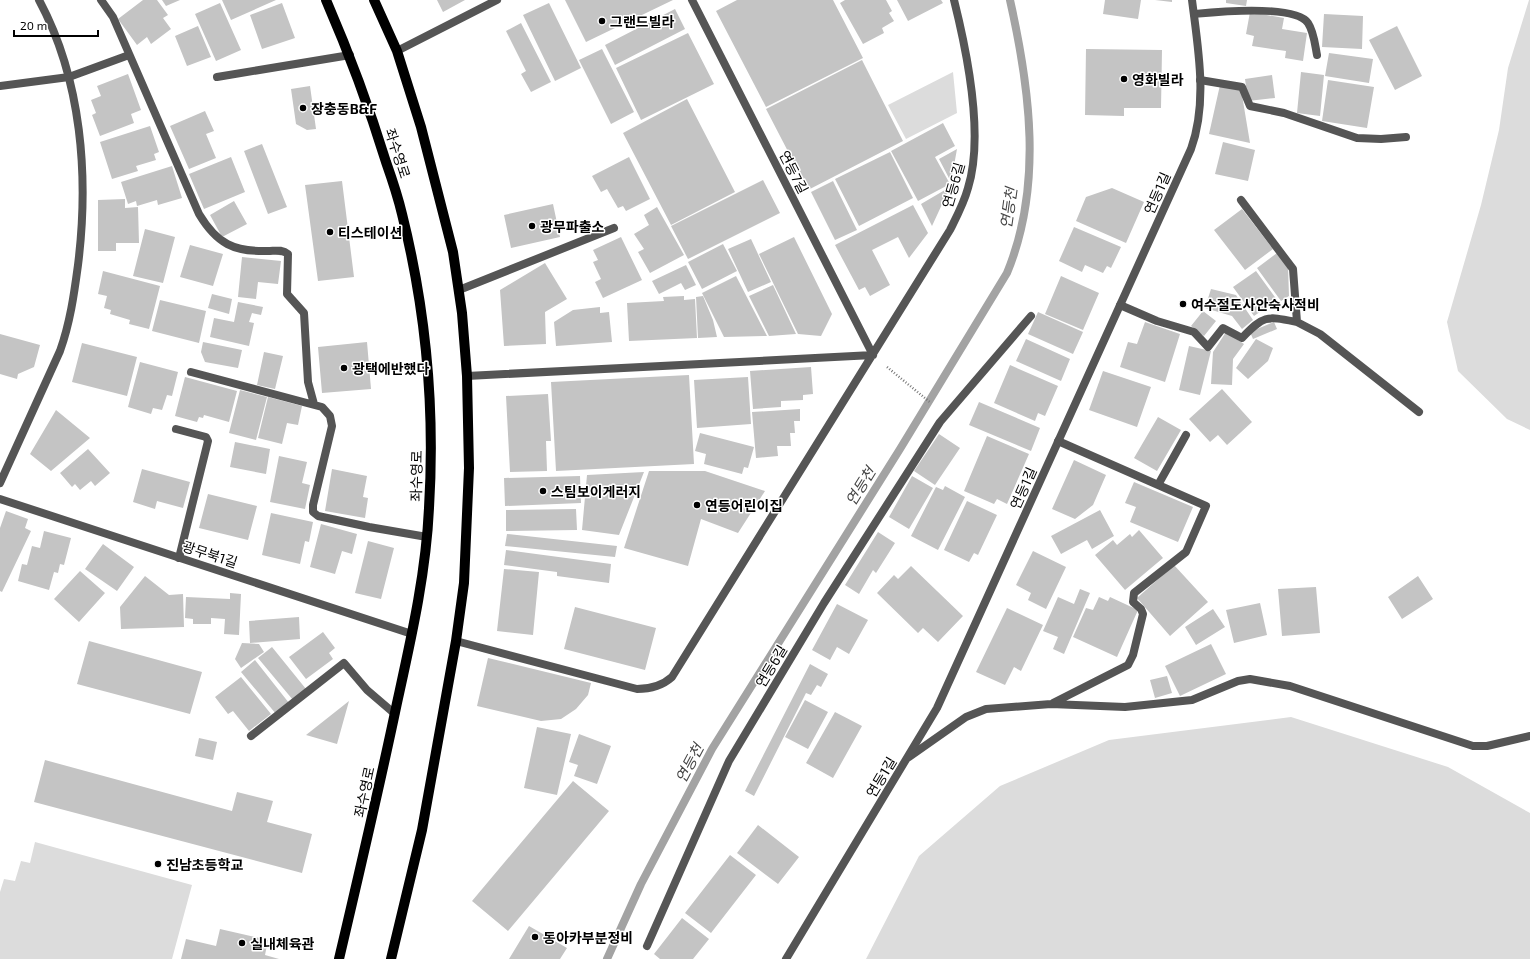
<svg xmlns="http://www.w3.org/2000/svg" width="1530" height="959" font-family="'Exo 2','Noto Sans KR',sans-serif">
<rect width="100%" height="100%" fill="#fff"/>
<!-- green -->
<path fill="#dcdcdc" d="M1529 0H1530V430L1507 419 1458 371 1447 322 1481 205 1499 130 1508 68Z
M953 72 957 113 906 139 888 105Z
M1291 717 1448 767 1530 813V959H866L919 856 1000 786 1109 740Z
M35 842 192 885 172 959H0V892L4 879 15 881 21 861 30 863Z"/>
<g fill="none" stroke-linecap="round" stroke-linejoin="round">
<!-- stream -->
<path stroke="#a3a3a3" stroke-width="8" d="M607 959 641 884 712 749 900 449 1007 273C1043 186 1030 89 1010 0"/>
</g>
<!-- building -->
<path fill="#c4c4c4" d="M143 0H157L168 15 163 18 171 29 151 44 147 37 137 45 118 19Z
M162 0H180L166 6Z
M222 0H276L231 20Z
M437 0H465L443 12Z
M565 0H673L586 42Z
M737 0H833L863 58 766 107 716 11Z
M845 0H886L892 11 889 13 894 21 882 28 884 33 863 44 840 3Z
M897 0H941L943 3 908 21Z
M1105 0H1141L1138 19 1103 14Z
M1155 0H1172V2Z
M1226 0H1247L1246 6 1226 3Z
M220 3 241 50 216 61 195 14Z
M282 3 295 38 262 49 250 15Z
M549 3 581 68 555 81 523 15Z
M675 9 685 29 615 65 605 45Z
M1250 12 1284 18 1282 29 1307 33 1303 61 1285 58 1286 51 1252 46 1254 36 1246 34Z
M1324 14 1363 16 1362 49 1322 47Z
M521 23 551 82 531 92 521 74 526 71 506 31Z
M198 26 211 57 187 66 175 36Z
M1397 26 1422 76 1395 90 1369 40Z
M688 33 714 84 641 120 616 68Z
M602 49 634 112 611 124 579 60Z
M1086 49 1162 50 1161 108H1124V116L1085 115Z
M1329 53 1373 59 1369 83 1325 76Z
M862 60 903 141 808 190 766 109Z
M1301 72 1324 75 1320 116 1297 113Z
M128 74 141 110 131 114 134 123 100 136 92 115 96 113 91 100 101 96 97 86Z
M1272 75 1275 98 1248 101 1245 79Z
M1328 80 1374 87 1367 128 1322 121Z
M1220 85 1241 89 1250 143 1209 134Z
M310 86 316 129 307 130 296 124 291 89Z
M687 99 735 192 671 225 623 133Z
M205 111 214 131 206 134 216 158 189 169 170 126Z
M943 123 955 146 935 157 950 184 918 201 891 151Z
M150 126 159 152 154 154 156 160 136 166 138 171 112 179 100 142Z
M1223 142 1255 150 1248 181 1215 174Z
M262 144 287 207 268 214 244 151Z
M957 149 951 182 939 159Z
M890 152 913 198 859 226 835 179Z
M231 157 245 192 204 209 189 174Z
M629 157 650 199 626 211 623 206 618 208 607 189 601 192 592 176Z
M172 166 182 198 158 205 157 200 137 206 136 201 128 204 121 182Z
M763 180 780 213 688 259 671 226Z
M342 181 354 277 318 281 305 185Z
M833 181 857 230 835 240 811 192Z
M950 187 932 226 921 204Z
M1112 188 1144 202 1126 243 1076 221 1086 197Z
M125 199V208L138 207 139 243H116V251H98V200Z
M234 201 247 224 222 237 210 215Z
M553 204 560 237 511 248 504 215Z
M913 205 928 233 909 258 898 237 872 250 890 285 870 296 865 287 859 290 835 245Z
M657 207 684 255 650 273 638 252 644 249 634 234 649 225 644 215Z
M1242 209 1273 249 1245 270 1214 230Z
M1074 227 1121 247 1111 268 1107 266 1103 273 1085 265 1082 272 1059 261Z
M145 229 175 237 163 283 133 276Z
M621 237 642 280 603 298 595 282 601 279 593 262 598 260 593 250Z
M794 237 832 314 821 336 798 334 759 254Z
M751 239 771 282 748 292 728 249Z
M723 244 737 271 702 289 688 262Z
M190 245 223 254 213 286 180 277Z
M1277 253 1288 267 1289 296 1281 301 1257 268Z
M242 257 281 261 278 284 258 282 256 299 238 297Z
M545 263 567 299 545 312 546 344 504 346 500 290Z
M686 265 696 285 685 290 681 283 659 294 652 281Z
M103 271 160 286 149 329 129 324 130 320 110 314 111 310 104 308 107 296 98 294Z
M1256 271 1277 300 1254 316 1233 287Z
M736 276 767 336 724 337 702 293Z
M1061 276 1099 293 1083 330 1045 314Z
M773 285 796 334 769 336 749 296Z
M1211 289 1236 295 1253 320 1242 329 1232 316 1205 308Z
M212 294 232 299 229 314 208 308Z
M684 296V300L695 299 697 338 629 341 627 303 664 301 663 297Z
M703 296 713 320 717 337 698 338 696 297Z
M160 300 206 311 199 343 152 331Z
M238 302 263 307 261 315 252 313 249 322 254 323 249 346 210 337 214 318 234 322Z
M600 307V313L609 312 612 342 556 346 554 322 573 310Z
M1203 311 1216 321 1204 336 1191 326Z
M1038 312 1083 332 1073 354 1028 334Z
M1145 322 1180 334 1165 382 1120 367 1128 342 1137 344Z
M1274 322 1277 329 1253 339 1250 332Z
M1226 332 1244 344 1233 359 1232 385 1211 384 1213 352Z
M0 334 40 345 34 367 18 374 17 379 0 374Z
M1026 339 1070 359 1061 381 1016 361Z
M1256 339 1273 348 1268 361 1248 379 1236 368Z
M203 342 242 350 238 368 205 362 201 352Z
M367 342 371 389 322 393 318 347Z
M82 343 137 357 127 396 72 382Z
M1189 346 1211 351 1200 395 1179 390Z
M264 352 283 356 275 389 257 385Z
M140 362 178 372 172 396 167 395 162 410 153 408 151 414 128 407Z
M1010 365 1058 386 1045 416 1038 413 1035 421 994 403Z
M811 367 813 394 803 395V400L781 401V407L753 409 750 371Z
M1103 371 1151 387 1137 427 1089 410Z
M689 375 694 464 556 471 551 382Z
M185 377 237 391 229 422 204 415 203 418 199 417 197 422 175 416Z
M748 377 751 424 697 428 694 380Z
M1222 389 1252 422 1227 445 1218 435 1210 442 1189 419Z
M240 390 267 397 256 440 229 433Z
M548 394 551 441H546L547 471 510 472 506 396Z
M268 397 302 406 298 425 287 423 282 444 258 438Z
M979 402 1040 428 1031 451 969 425Z
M800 409V421H794L795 433H790L791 446H777L778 456 756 458 752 412Z
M56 410 90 438 51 471 30 454Z
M1158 417 1181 430 1157 471 1134 458Z
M700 433 754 447 748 468 744 467 742 474 704 464 706 454 695 451Z
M939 434 960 448 935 485 914 471Z
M987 436 1029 454 1007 504 997 499 994 504 964 491Z
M235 442 270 449 266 474 230 467Z
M88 449 110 473 95 486 91 481 80 490 75 484 72 487 60 473Z
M279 456 307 462 302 483 310 485 305 509 270 502Z
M1074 460 1106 475 1093 505 1075 519 1052 509Z
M142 469 190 482 183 508 157 501 155 509 133 502Z
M332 469 367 476 363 497 368 498 365 518 325 511Z
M649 471H705L765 491 738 533 701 519 688 566 624 548Z
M644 472 619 535 582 530 587 475Z
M580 476 581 503 505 506 504 478Z
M912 476 933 488 909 529 889 517Z
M1134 482 1193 507 1178 542 1130 522 1136 507 1125 503Z
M945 486 965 497 938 550 911 536 936 487 943 490Z
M208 494 257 506 248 540 199 528Z
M967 501 997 515 978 555 974 553 969 562 944 550Z
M576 509 577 530 506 531V510Z
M1100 510 1114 536 1092 549 1087 540 1061 554 1051 536Z
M6 511 28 519 25 528 31 531 2 592 0 591V528Z
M271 513 313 522 309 542 305 541 300 564 262 555Z
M321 524 357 534 352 554 342 551 335 574 310 567Z
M1139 530 1163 558 1125 590 1095 555 1113 540 1117 545 1130 534 1132 537Z
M44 531 71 538 64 565 60 564 58 573 54 572 49 590 18 581 22 564 27 565 32 546 40 548Z
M878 532 895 543 876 573 873 570 859 594 845 585Z
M507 534 617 546 615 557 505 546Z
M368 541 394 548 381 599 355 593Z
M103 544 134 567 117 591 85 569Z
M506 550 611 564 609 583 557 576V572L504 565Z
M1033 551 1066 567 1046 609 1028 600 1031 593 1016 585Z
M1174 565 1208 602 1170 636 1137 598Z
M911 566 963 616 938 642 923 628 918 633 877 593 894 575 898 579Z
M504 569 539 572 533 635 497 631Z
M80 571 105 593 79 622 54 599Z
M145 576 169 595 183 594 184 627 121 629 120 607Z
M1418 576 1433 599 1402 619 1388 597Z
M1316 587 1320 633 1282 636 1278 589Z
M1080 589 1090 593 1064 654 1053 649 1058 637 1043 631 1058 597 1074 604Z
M230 593 241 594 239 635 224 634 225 619 211 618V624H193V619L185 618 186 597 230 599Z
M1099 597 1108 601 1110 597 1138 610 1117 657 1073 637 1086 608 1093 610Z
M1260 603 1267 635 1234 643 1226 610Z
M837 604 868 620 849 654 837 647 830 660 812 650Z
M575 607 656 628 645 670 564 649Z
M1007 608 1043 625 1021 671 1014 667 1005 685 976 672Z
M1213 609 1225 627 1196 645 1185 627Z
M299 617 300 639 250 643 249 621Z
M323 632 335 648 329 653 333 659 306 679 289 657Z
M89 641 202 672 190 714 77 684Z
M242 643 259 644 264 652 241 668 235 659Z
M1211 644 1226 674 1180 696 1165 666Z
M272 647 306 689 293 700 258 658Z
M488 658 591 683 588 695 576 709 561 719 541 721 477 706Z
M255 660 289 703 276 714 241 672Z
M810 664 828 674 821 687 817 685 811 695 806 693 754 796 745 791Z
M1167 676 1172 693 1155 698 1150 680Z
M241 677 271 714 249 731 233 711 228 714 215 697Z
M805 700 828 712 808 749 785 737Z
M349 701 337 744 306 735Z
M835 712 862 726 833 778 806 763Z
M537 727 571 734 557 795 524 788Z
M579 734 611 746 597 784 574 776 578 765 569 762Z
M199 738 217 742 213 760 195 756Z
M45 760 232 811 237 792 273 801 267 822 312 834 302 873 34 802Z
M573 781 609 811 508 931 472 901Z
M758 825 799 857 778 884 737 853Z
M730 855 756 875 711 933 685 913Z
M682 918 709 939 693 959H660L654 954Z
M529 926 567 948 560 959H509Z
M220 929 268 940 265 955 279 959H181L186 939 216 946Z"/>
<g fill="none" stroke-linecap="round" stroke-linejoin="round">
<!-- path -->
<path stroke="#777" stroke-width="2.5" stroke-dasharray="1 2" stroke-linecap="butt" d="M887 367 931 403"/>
<!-- lane -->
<path stroke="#555" stroke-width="8" d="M101 0 113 17 199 214C217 244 234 252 268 251 275 251 282 249 288 254L287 294 304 313 308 382 314 404
M1194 14C1215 12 1295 4 1308 23 1314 32 1315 45 1317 55
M69 77 129 55
M217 77 350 55
M1200 80 1242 87 1250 106 1284 113 1357 138 1381 139 1406 137
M459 290 614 228
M1120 305 1157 321 1194 332 1208 347 1223 328 1242 338C1264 315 1266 316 1297 322L1293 269 1241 200
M1297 322 1320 334 1419 412
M191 372 322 407 330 416 332 426 313 505V512L318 516 369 527 427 537
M176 429 206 437 208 441 179 558
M1158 485 1186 435
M1053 703 1128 665 1133 655 1143 614 1141 609 1133 602 1134 593 1186 552 1206 506 1058 441
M251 736 344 663 367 690 395 714
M909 757 966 717 986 709 1051 704 1125 707 1192 700 1238 681 1250 679 1290 686 1473 746H1487L1530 736"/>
<!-- street -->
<path stroke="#555" stroke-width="8" d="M692 0 873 355
M397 51 497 0
M0 86 69 77
M467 376 873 355
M0 483 60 351C70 323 74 295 78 265 89 177 82 80 39 0
M0 499 412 634
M456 641 637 689C650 689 662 686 672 677L950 230C957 216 964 203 968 188 984 137 967 52 954 0
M647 946 729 761 824 603 940 422 1031 316
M786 959 937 708 1191 149C1208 102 1198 48 1192 0"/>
<!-- primary -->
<path stroke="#000" stroke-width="10" d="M326 0C349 53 369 107 386 162 392 179 398 197 402 214 426 310 435 410 429 508 426 574 411 639 397 703 379 789 359 874 339 959
M374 0 397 51 421 127 453 252 462 313 467 376 469 468 464 583 456 641 422 830 391 959"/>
</g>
<!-- markers -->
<g fill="#000" stroke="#fff" stroke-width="1.5">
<circle cx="602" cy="21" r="4"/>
<circle cx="1124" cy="79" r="4"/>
<circle cx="303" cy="108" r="4"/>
<circle cx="532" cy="226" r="4"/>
<circle cx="330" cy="232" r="4"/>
<circle cx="1183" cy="304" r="4"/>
<circle cx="344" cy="368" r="4"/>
<circle cx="543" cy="491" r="4"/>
<circle cx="697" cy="505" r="4"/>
<circle cx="158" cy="864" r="4"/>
<circle cx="535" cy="937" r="4"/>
<circle cx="242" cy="943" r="4"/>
</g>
<g text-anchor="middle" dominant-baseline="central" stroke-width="3" stroke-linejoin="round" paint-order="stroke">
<!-- poi labels -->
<g font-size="14" font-weight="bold" fill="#000" stroke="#fff" text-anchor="start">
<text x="610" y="21">그랜드빌라</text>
<text x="1132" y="79">영화빌라</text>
<text x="311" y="108">장충동B&amp;F</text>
<text x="540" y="226">광무파출소</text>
<text x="338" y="232">티스테이션</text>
<text x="1191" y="304">여수절도사안숙사적비</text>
<text x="352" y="368">광택에반했다</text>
<text x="551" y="491">스팀보이게러지</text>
<text x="705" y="505">연등어린이집</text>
<text x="166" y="864">진남초등학교</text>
<text x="543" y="937">동아카부분정비</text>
<text x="250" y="943">실내체육관</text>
</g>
<!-- street labels -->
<g font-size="14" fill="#000" stroke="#fff">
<text transform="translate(398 153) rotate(72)">좌수영로</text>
<text transform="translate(794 172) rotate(63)">연등7길</text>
<text transform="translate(953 185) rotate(-74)">연등6길</text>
<text transform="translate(1157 193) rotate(-66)">연등1길</text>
<text transform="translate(416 476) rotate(-89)">좌수영로</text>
<text transform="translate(1023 488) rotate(-66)">연등1길</text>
<text transform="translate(210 554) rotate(18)">광무북1길</text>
<text transform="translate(771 666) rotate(-59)">연등6길</text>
<text transform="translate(881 777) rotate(-59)">연등1길</text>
<text transform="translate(364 792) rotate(-78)">좌수영로</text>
</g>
<!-- water labels -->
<g font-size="15" font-style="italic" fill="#444" stroke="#fff">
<text transform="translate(1008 208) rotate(-82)">연등천</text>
<text transform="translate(860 486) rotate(-58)">연등천</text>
<text transform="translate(689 763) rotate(-62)">연등천</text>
</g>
</g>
<!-- scale -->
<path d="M14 30v6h84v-6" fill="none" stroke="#000000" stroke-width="2"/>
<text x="20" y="30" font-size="12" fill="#000000" stroke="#ffffff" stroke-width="3" paint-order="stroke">20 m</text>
</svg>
